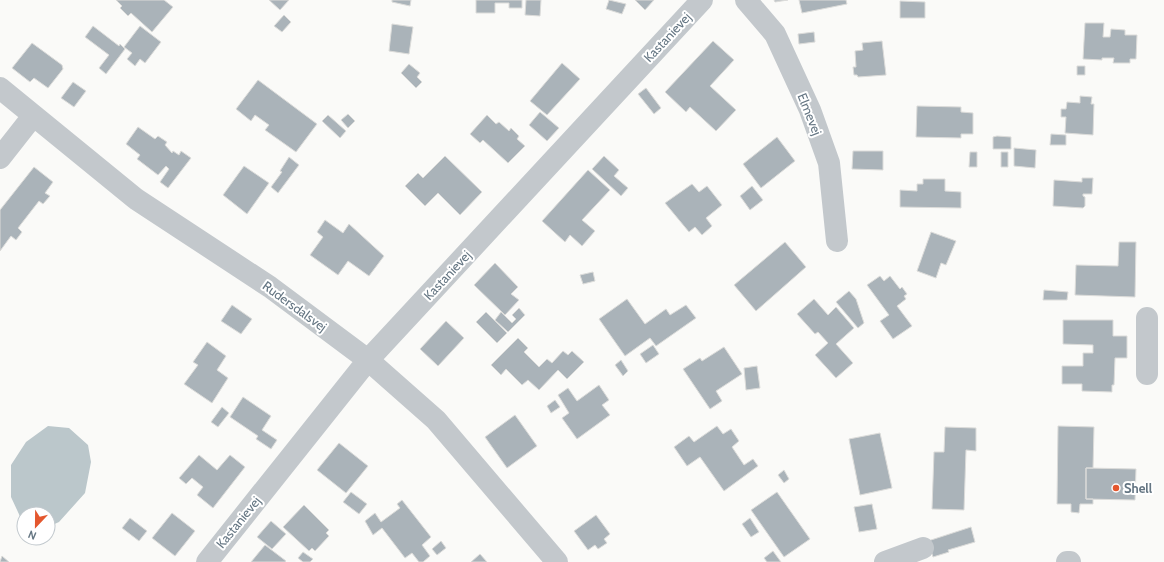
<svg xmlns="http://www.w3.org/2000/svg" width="1164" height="562" font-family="Cabin,sans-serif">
<rect width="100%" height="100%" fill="#fafaf8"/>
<!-- water -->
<path fill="#bbc7cb" d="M48 426 69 428 88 445 91 462 85 493 59 522 48 527V514H24V525L11 497V465L26 442Z"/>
<!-- building -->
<path fill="#aab3b9" stroke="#dcdcda" d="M116 0H164L173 7 152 32 131 13 128 16 120 8 122 6Z
M269 0H289L280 10Z
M392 0H411L410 6 392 2Z
M476 0H522V8H509V3H495V13H476Z
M526 0H541L540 16 525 15Z
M609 0 626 4 622 14 606 9Z
M635 0H654L645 10Z
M774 0H788L775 2Z
M799 0H846L847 4 802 13Z
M900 1 925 2V18H900Z
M284 15 291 22 282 32 274 26Z
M1085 23H1104L1103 37H1110L1111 29 1125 30V35H1137L1136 59H1130V63H1113L1114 58H1102V60L1083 59Z
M392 24 413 27 409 54 389 51Z
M93 26 119 46 120 44 125 49 106 74 99 68 109 55 85 37Z
M140 26 161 42 145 63 140 59 135 66 127 59 132 53 124 47Z
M814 32 815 42 799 44 798 34Z
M713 41 734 60 710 86 736 110 716 131 690 107 686 112 665 92Z
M882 41 886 75 858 77 857 75H854L853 67H856L855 51 863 50 862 43Z
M32 43 62 65 63 69 48 88 34 78 30 82 12 68Z
M562 63 580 79 547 115 530 101Z
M409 64 420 73 417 77 422 82 416 88 401 73Z
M1077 66H1085V75H1077Z
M258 80 317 124 296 152 265 130 269 125 255 115 251 121 236 109Z
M73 82 86 91 74 107 61 98Z
M646 88 661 108 654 114 638 94Z
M1080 96 1092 97 1091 104H1094L1093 135 1065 133 1066 117H1061V109H1066L1067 102 1080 103Z
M917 106 961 107V112L973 113V134H961V138L916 137Z
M540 112 559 128 547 141 529 125Z
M348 114 355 121 348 128 341 120Z
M328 115 346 131 340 138 322 121Z
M487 115 496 124 499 122 509 131 511 128 519 136 517 139 525 146 508 163 483 140 480 143 470 134Z
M138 127 155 139 158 136 167 142 165 145 172 153 173 151 179 155 181 151 191 158 168 188 160 182 169 169 166 166 158 175 137 159 140 155 126 144Z
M1051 134 1066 135V145H1050Z
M997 136 1011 137V149H993V137Z
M777 137 795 161 761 188 743 164Z
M1014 148 1036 150 1035 168 1014 166Z
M853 151H883V170L852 169Z
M970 152H977V167H969Z
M1001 152H1008V167H1001Z
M445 156 482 192 460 215 438 193 425 206 405 186 418 173 423 178Z
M604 156 619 170 614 176 628 188 621 196 592 169Z
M289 157 299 165 278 193 271 187 282 172 280 171Z
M244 166 269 183 247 214 223 195Z
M34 167 53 182 45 193 50 196 43 204 39 201 18 228 22 232 16 240 11 236 0 251V210Z
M588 170 610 190 582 220 595 231 582 246 570 235 565 242 542 221Z
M1082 178H1093L1092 194H1083V196L1085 197V206L1083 208 1053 206 1054 180 1082 182Z
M923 179H945V191L961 192V208L900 207V190L917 191V184H923Z
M692 184 699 192 707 186 722 205 706 218 712 226 702 235 695 227 689 232 665 203Z
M752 186 763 200 750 210 740 196Z
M325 220 343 233 349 224 384 256 369 276 348 261 338 275 310 255 323 237 317 232Z
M931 232 956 241 946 265 941 263 936 278 917 271Z
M785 242 806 267 756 311 734 285Z
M1119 242H1136L1135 297 1075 295 1076 265 1118 266Z
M495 263 518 287 511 294 519 300 505 315 474 285Z
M593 272 595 281 583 284 580 275Z
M880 276 884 281 890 276 900 289 902 287 907 294 904 296 906 299 897 306 912 326 893 339 880 321 889 315 867 285Z
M1044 290 1068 292 1067 300H1043Z
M849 291 856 299 864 323 858 328 836 302Z
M627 299 645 324 666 309 670 315 686 305 696 318 656 346 650 338 625 356 599 319Z
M814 299 828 315 836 307 854 328 836 344 853 363 836 378 815 355 828 343 818 332 815 334 797 314Z
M232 305 252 319 241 334 221 321Z
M519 308 525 315 508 332 495 320 501 312 512 323 516 319 512 315Z
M486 312 507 333 497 343 476 322Z
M1063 320H1113V336H1127V358H1115L1114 385H1112V392L1082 391V384H1062V366H1083V353H1093V345L1063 344Z
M446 321 464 338 438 366 420 349Z
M518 338 528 348 524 352 539 367 547 359 552 363 563 351 568 355 572 351 584 362 567 379 558 370 539 390 528 380 522 385 506 369 501 375 491 365Z
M207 342 226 356 217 370 228 378 212 403 184 384 198 365 193 362Z
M653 345 659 354 646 363 640 354Z
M724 347 742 374 716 391 722 401 710 409 683 369 700 358 702 361Z
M621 360 628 371 623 376 615 365Z
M757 366 760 388 746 390 744 368Z
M599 385 609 400 602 405 610 415 577 439 562 418 569 413 558 395 568 388 577 401Z
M243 397 271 416 262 430 277 440 271 449 256 439 258 436 230 417Z
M555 400 560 407 551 413 547 406Z
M222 407 229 413 218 427 211 422Z
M515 415 537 446 507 468 485 437Z
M717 426 723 434 731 429 739 441 732 447 744 465 753 459 758 466 724 491 700 457 687 466 674 447 689 436 694 442Z
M1058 426 1094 427 1093 468H1086V499H1093V504H1080L1079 513 1071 512V504H1057Z
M945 427 976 428V451L966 450 964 510 932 509 934 452H944Z
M880 433 892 488 860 495 849 439Z
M339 443 368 466 346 493 317 470Z
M199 455 217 470 230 455 245 467 213 508 197 495 203 487 192 478 186 484 179 478Z
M1086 468 1136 469 1135 500 1086 499Z
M784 470 789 479 784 483 778 475Z
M351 492 367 504 359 514 343 502Z
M777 492 810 539 784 557 751 510Z
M402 500 431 537 422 545 430 556 423 562H419L412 553 405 558 382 528 373 535 365 521 375 513 381 522 400 508 397 504Z
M872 504 877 529 859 532 854 507Z
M304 505 329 530 326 533 329 536 315 551 312 548 309 551 283 527Z
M172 513 195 531 175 556 152 538Z
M596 515 610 534 604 539 607 543 598 549 595 545 588 550 574 531Z
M130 518 147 531 139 541 122 528Z
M750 518 759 532 751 537 742 524Z
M271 521 286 534 272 549 257 537Z
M971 527 975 542 948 550 949 552 933 557 928 541Z
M441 541 446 548 437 555 432 549Z
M265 545 286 561 285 562H251Z
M773 551 781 562H767L764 558Z
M303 552 313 559 310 562H303L298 558Z
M480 554 487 562H471Z
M2 556 9 562H0Z"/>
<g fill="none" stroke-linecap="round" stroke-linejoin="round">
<!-- minor -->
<path stroke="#c3c8cc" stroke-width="22" d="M746 0 775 34 810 110 829 163 837 241
M0 88 136 199 270 287 368 360 436 420 557 562
M0 158 33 116
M1147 318V374
M207 562 368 360 702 0
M885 562 923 548
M1067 562H1070"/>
</g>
<!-- markers -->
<circle fill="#e4572e" stroke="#fff" stroke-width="1.5" cx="1116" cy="488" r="4"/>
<g text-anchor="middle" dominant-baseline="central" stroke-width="4" stroke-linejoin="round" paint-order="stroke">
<!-- street labels -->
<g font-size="13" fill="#657683" stroke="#fff">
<text transform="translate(667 37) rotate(-47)">Kastanievej</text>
<text transform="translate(810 114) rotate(68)">Elmevej</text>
<text transform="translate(447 275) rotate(-47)">Kastanievej</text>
<text transform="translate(295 306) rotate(36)">Rudersdalsvej</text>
<text transform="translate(238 522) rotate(-51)">Kastanievej</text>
</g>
<!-- poi labels -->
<g font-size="13" font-weight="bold" fill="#657683" stroke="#fff" text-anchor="start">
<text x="1124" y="488">Shell</text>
</g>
</g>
<!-- north arrow -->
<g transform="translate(36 526) rotate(202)"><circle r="19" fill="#ffffff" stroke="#c1c8cd"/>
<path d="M0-3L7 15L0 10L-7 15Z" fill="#e4572e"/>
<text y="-6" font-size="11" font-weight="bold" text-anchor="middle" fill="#657683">N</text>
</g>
</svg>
